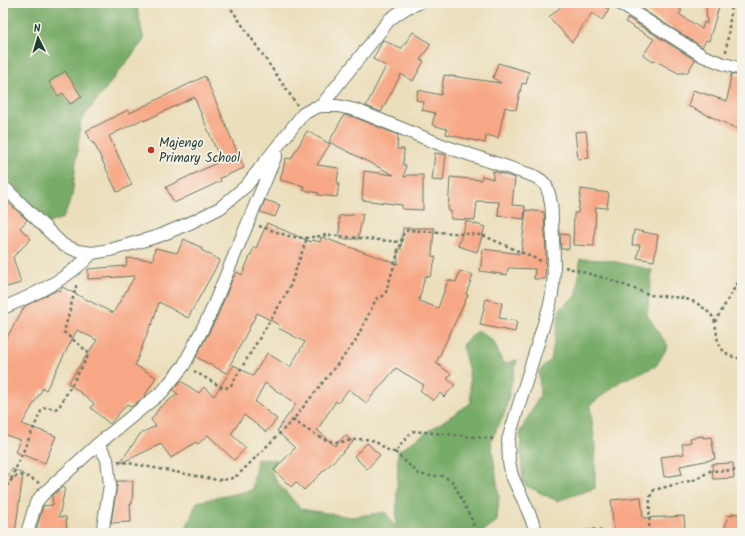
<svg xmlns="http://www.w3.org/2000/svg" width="745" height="536" font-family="Kalam,sans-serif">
<rect width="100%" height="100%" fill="#f7f3e8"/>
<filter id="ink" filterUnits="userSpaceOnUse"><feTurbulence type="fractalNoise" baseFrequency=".025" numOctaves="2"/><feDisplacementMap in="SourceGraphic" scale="8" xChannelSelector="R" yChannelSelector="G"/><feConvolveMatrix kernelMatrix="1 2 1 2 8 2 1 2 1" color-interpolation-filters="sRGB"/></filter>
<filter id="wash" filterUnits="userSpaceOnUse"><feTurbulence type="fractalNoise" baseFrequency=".012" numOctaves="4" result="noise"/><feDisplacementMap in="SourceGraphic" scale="16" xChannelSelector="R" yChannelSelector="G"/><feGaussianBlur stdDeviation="0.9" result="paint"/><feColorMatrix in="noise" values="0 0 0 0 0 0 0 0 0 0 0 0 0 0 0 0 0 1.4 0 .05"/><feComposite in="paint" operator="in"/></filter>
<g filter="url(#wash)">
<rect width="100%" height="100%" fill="#ebdebb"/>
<!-- forest -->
<path fill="#77ac68" stroke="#4b744e" d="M3 3H136L144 40 81 120 72 197 63 218 46 224 3 173Z
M580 259 607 260 652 270 647 315 668 346 656 366 621 381 590 405 595 445V488L557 501 523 484 520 432 540 395 539 371 551 360 560 309 577 295Z
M478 330 494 342 503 364 517 360 505 412 491 441 499 496 497 521 481 533H184L197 502 252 490 257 459 277 460 271 470 277 482 301 509 352 517 385 512 396 528 398 451 471 403 469 372 462 345Z"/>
<g id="blocks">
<!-- building -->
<path fill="#f7a785" d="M565 3H599L609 10 602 20 592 13 572 42 549 17Z
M639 3H680L678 8 682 10 679 14 702 29 704 22 707 24 706 3H720L709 41 706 40 702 47 637 6Z
M628 18 695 60 687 73H678L654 60 653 62 643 55 654 39 625 22Z
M413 32 431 44 420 60 424 61 413 81 401 74 381 112 366 106 386 66 373 59 383 40 401 49Z
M498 63 529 72 526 84 522 83 516 110 505 107 498 138 486 135 485 143 446 134 447 129 432 125 435 113 422 110 424 102 416 100 418 90 441 95 444 75 501 83 493 78Z
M65 71 82 97 70 104 63 93 58 96 49 82Z
M731 74 742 76V131L688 106 693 90 727 101Z
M205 76 244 168 220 178 221 181 174 203 166 187 221 161 194 97 144 121 143 119 109 136 132 185 117 192 94 143 93 144 86 131 128 110 130 113Z
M344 115 354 117 398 135 397 149H404L403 165H406L404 177H406L407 175H423V210L402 209V205L362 200 364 171 394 175 329 142Z
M307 131 330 144 317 165 339 168 337 182 339 183 337 197 318 195 319 193 303 190 304 186 280 180 286 158 291 159Z
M586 131 589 158 578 159 575 132Z
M435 153 446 155 443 181 432 180Z
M493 171 515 178 512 205 525 206 524 219 498 216 499 202 477 201 475 220 451 219V211H448L450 177 481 180 482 176 493 179Z
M581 189 609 193 607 208 596 207 594 246 573 245 574 213H578Z
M3 198 27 220 20 228 31 239 13 257 21 283 3 288Z
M265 200 280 205 275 217 260 212Z
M526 210 544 212 546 253 545 279H534L535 269 508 268 507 275 480 271 483 249 521 254Z
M363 214 358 239H340L339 216Z
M466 221 485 227 477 252 458 246Z
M267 223 311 242 312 240 320 242 321 237 398 264 397 249H401L403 228H434L432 256 436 257 430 277 425 276 419 301 438 308 448 280 456 282 460 271 473 275 466 294 468 295 436 363 451 374 447 379 455 385 444 397 440 393 433 401 420 390 424 385 396 368 366 403 349 389 338 403 336 401 317 430 335 446 345 435 353 442 304 490 296 482 291 487 274 470 295 448 277 431 296 404 265 383 255 402 277 419 266 432 244 415 231 434 246 448 234 460 208 435 198 444 196 442 171 458 161 444 119 464 141 433 156 426 151 420 160 407 178 394 173 390 181 381 199 393 204 387 214 396 234 365 253 376 267 353 290 367 305 342 278 328 279 325 257 313 226 373 196 357 217 317 232 280 237 272 242 275 254 247 256 248Z
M634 230 658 235 654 261 637 258 640 245H632Z
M560 234 569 235V249H561Z
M184 239 202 248 201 250 220 260 188 318 159 302 152 325 151 324 135 365 156 377 144 397 131 407 127 404 110 424 91 408 94 403 68 383 97 340 77 330 46 390 43 388 22 424 56 436 45 463 15 452 20 440 3 434V344L25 306 57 290 60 291 62 287 113 313 135 276 88 279V269L126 266 127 258 153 260 155 248 177 253Z
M486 299 502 303 499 318 517 321 515 332 480 325Z
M703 436V438L711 437 715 459 680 466 682 474 664 477 661 457 684 454 682 444 691 442 690 438Z
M367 443 380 455 367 469 354 456Z
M733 463 734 478 713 479 712 464Z
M12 469 23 474 15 533H3V485Z
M117 481H133L132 504H130L131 522 111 523 117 486Z
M62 487 65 488 59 517H66L67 533H37V527L43 506 53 505 52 496Z
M641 497 643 518 684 516 685 531 614 533 611 500Z
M732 513 742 515V533H724L728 515 732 516Z"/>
</g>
</g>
<g filter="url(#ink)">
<use href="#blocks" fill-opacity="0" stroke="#667563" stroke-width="1"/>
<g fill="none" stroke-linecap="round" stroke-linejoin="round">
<defs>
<path id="minor" d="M619 3 703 56 724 64 742 69
M321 106 390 19 406 8 419 3
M3 186 63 245 78 251 92 253 110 250 159 236 192 222 220 208 246 186 303 114 314 108 321 106H338L356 110 447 147 534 176C539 179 545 182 547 188 552 200 552 212 552 224 554 251 556 278 550 304L508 440 509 462 512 476 526 506 537 533
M3 308C34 295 70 278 92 253
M98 444 107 459 110 485 102 533
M27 533 36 503 41 496 98 444 163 391 184 365 210 314 276 155"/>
</defs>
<!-- minor casing -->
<use href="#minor" stroke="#667563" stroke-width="14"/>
<!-- path -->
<path stroke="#667563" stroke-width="2.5" stroke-dasharray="3 3" stroke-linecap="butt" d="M231 3 232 10 297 105
M726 52 732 3
M259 226 292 237 306 238 327 235 399 242 401 241 404 232 408 230 482 235 541 261
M565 267 608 279 651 295 683 298 695 302 705 309 712 316 715 322 718 342 724 352 733 357 742 359
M715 322 742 275
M194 371 223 388 230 387 289 289 307 238
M293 420C305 428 323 442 337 442 349 442 360 437 371 440 380 442 386 452 395 452L410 434 414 431 495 439
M395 452 419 474 428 476H443L453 482 472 520 476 533
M118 461 217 480 230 479 238 475 293 420 355 342 376 299 385 295 402 240
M11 479 42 409 46 407 55 409 59 407 88 356V352L66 334 64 332 77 283
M3 491C15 473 20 471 39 483
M581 533C591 529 597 528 607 533
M649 533 650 497 654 490 697 479 710 471 742 470"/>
<!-- minor -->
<use href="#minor" stroke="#fff" stroke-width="12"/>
</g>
</g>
<!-- markers -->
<circle fill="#c8321e" stroke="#f7f3e8" stroke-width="1.5" cx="151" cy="150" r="4"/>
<g text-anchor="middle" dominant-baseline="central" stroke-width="3.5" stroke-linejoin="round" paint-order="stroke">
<!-- poi labels -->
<g font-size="13" fill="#1f3d34" stroke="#f7f3e8" text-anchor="start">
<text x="159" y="143">Majengo<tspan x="159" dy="15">Primary School</tspan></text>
</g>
</g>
<!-- margin -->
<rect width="745" height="536" fill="none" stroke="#f7f3e8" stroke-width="16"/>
<!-- north arrow -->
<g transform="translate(38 38) rotate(355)" stroke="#f7f3e8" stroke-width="3" paint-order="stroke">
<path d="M0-3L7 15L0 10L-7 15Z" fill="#1f3d34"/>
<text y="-6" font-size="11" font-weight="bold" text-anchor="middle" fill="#1f3d34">N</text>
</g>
</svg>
